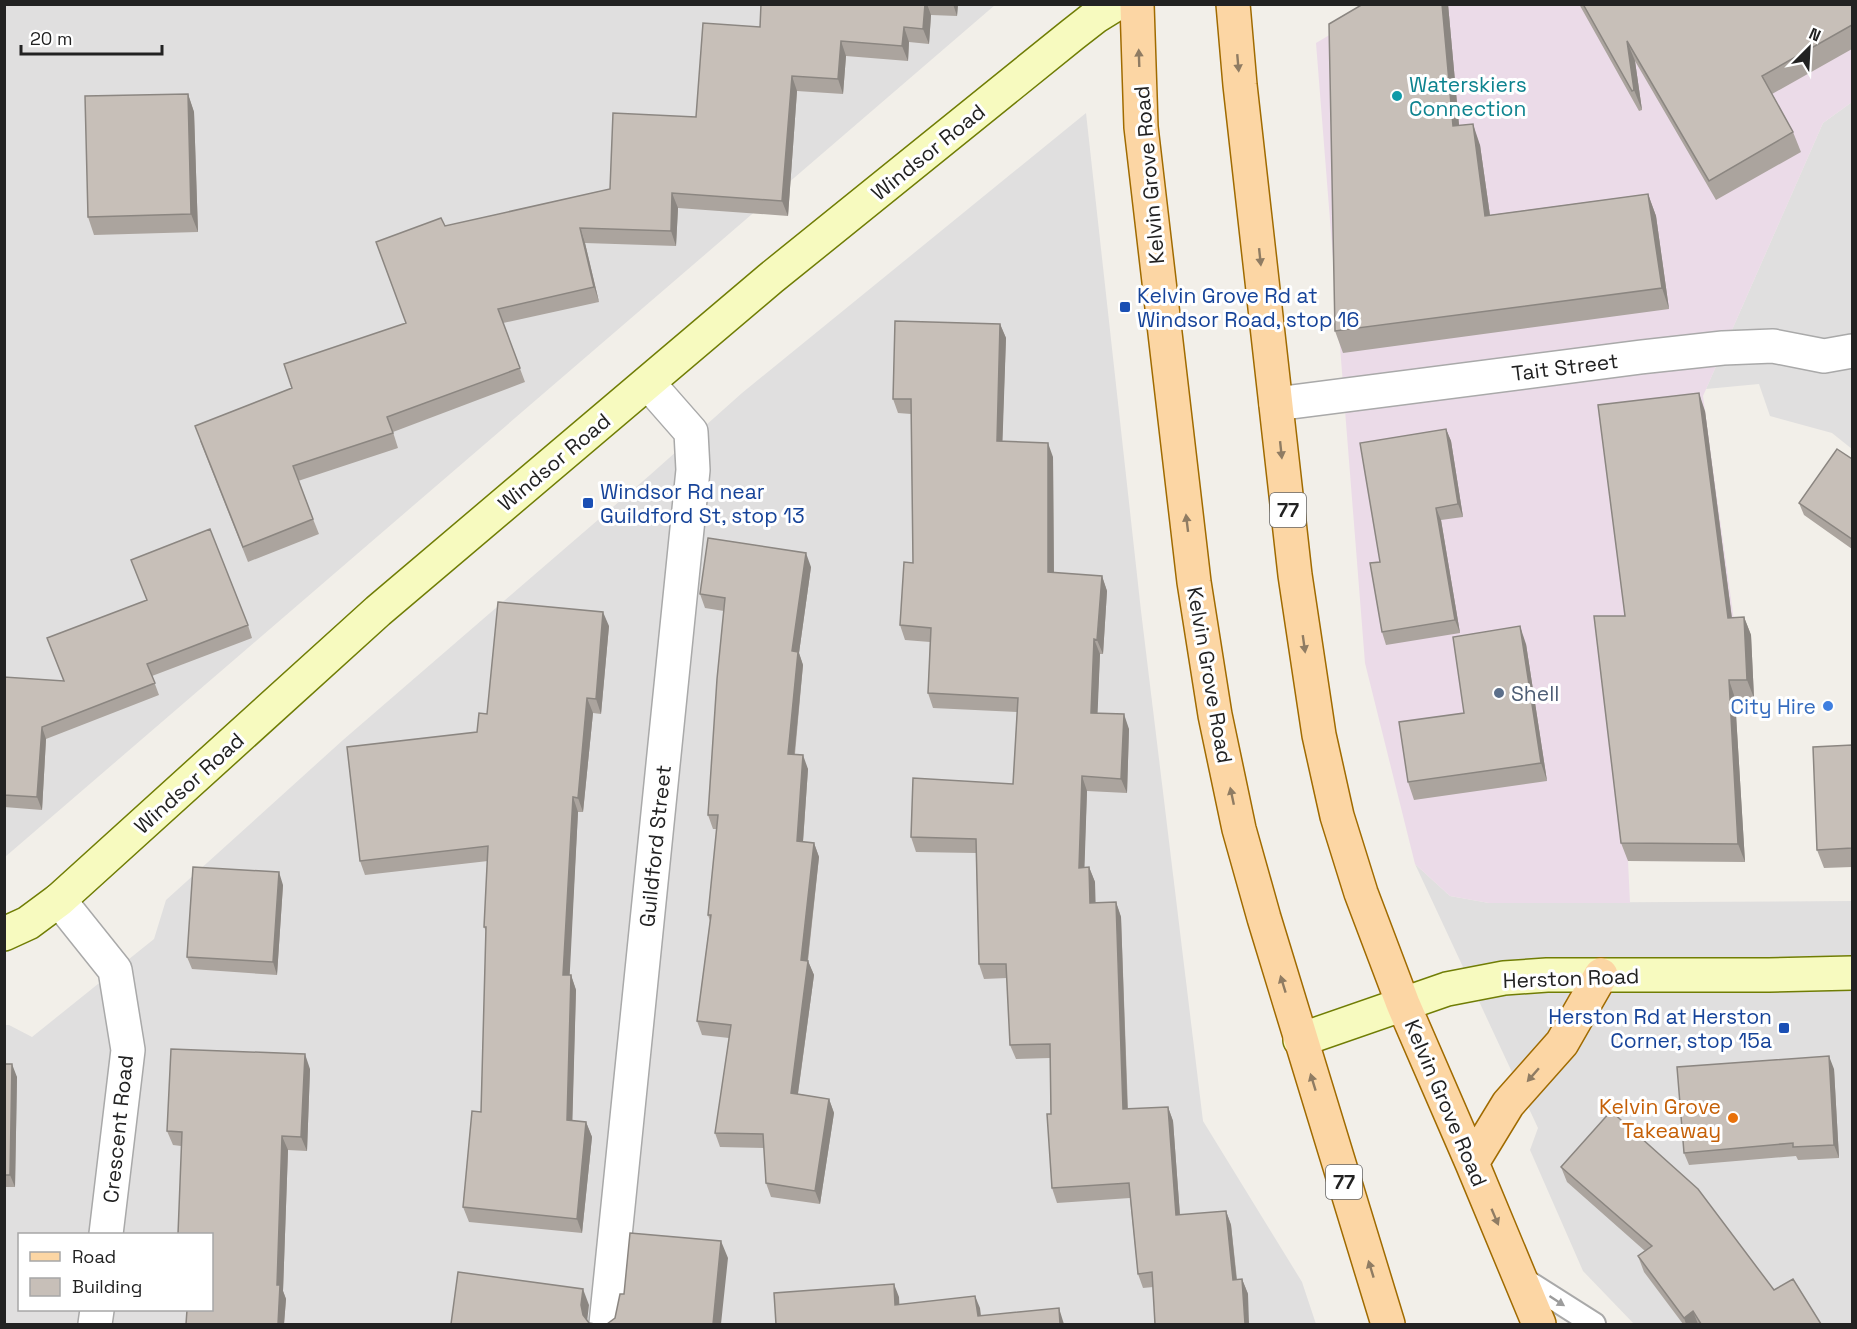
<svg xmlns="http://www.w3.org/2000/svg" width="1857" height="1329" font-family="'Space Grotesk',sans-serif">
<rect width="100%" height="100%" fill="#f2efe9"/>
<!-- residential -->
<path fill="#e0dfdf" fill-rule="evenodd" d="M5 5H995L5 857Z
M1852 102V449L1832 433 1770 416 1759 384 1706 389 1823 123Z
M1086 113 1141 611 1203 1121 1302 1282 1316 1324H5V1025H9L32 1037 154 939 166 900 343 740 650 475 742 393ZM20 1234H212V1310H20Z
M1415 864 1450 896 1489 903 1852 901V1324H1634L1583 1271 1530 1150 1538 1128Z"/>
<!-- industrial -->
<path fill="#ebdbe8" d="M1380 5H1852V102L1823 123 1703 396 1736 635 1601 634 1628 861 1630 903H1489L1450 896 1415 864 1365 663 1316 43Z"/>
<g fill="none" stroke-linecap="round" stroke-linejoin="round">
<defs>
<path id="service" d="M1520 1277 1594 1324"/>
<path id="minor" d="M1276 404 1641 357 1723 348 1773 346 1824 356 1852 351
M59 900 115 970 128 1050 106 1234
M95 1324 97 1310
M606 1324 693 470 691 432 648 383"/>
<path id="secondary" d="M4 934 28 923 59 900 378 611 771 278 1072 35 1095 17 1116 4
M1300 1040 1447 989 1504 978 1547 975H1769L1852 973"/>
<path id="primary" d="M1137 4 1141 127 1194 582 1215 715 1239 829 1264 918 1388 1324
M1233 4 1240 85 1295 575 1319 735 1337 816 1361 893 1403 1004 1472 1163 1539 1324
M1472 1163 1508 1104 1562 1043 1601 975"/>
</defs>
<!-- service casing -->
<use href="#service" stroke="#a9a9a9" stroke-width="26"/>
<!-- minor casing -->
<use href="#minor" stroke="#a9a9a9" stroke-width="36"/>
<!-- secondary casing -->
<use href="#secondary" stroke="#707d05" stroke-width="36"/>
<!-- primary casing -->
<use href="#primary" stroke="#a06b00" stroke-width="36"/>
<!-- service -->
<use href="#service" stroke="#fff" stroke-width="22"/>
<!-- minor -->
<use href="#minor" stroke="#fff" stroke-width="33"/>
<!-- secondary -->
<use href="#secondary" stroke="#f7fabf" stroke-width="33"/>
<!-- primary -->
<use href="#primary" stroke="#fcd6a4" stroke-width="33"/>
</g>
<!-- wall -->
<path fill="#aba49e" d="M761 4H958L957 16 931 15 929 44 909 42 908 61 846 56 843 94 797 91 788 216 678 208 676 246 585 243 599 302 503 323 525 382 393 432 398 448 298 481 319 534 248 562 200 441 406 323 445 226 610 189 696 117 760 27Z
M1363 4H1448L1459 125 1480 145 1490 215 1648 194 1656 216 1669 309 1343 353 1335 331Z
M1579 4H1852V49L1772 94 1793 132 1801 152 1716 200 1635 61 1642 110 1639 111Z
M188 94 194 112 198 232 94 235 88 217Z
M1000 324 1006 338 1002 441 1053 457 1054 573 1102 576 1107 591 1103 654H1100L1097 713 1129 729 1127 793 1087 791 1084 867H1089L1095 882V903L1116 902 1121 917 1128 1109 1168 1107 1173 1121 1180 1215 1226 1211 1231 1225 1237 1279H1242L1248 1294 1153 1287 1143 1288 1138 1274 1130 1198 1057 1203 1052 1188 1050 1058 1016 1059 1010 1045 1007 978 984 979 979 964 976 853 916 852 911 837 1013 784 1017 712 933 708 928 693 930 642 905 640 900 625 913 563 911 414 898 413 893 399Z
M1705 411 1732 618 1744 617 1751 635 1754 698H1735L1745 862 1628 861 1621 843 1625 616Z
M1446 429 1451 441 1463 517 1441 520 1460 633 1386 645 1382 632 1380 562Z
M1852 459V549L1804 515 1799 503Z
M811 567 799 653 803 665 795 754 808 769 803 842 814 843 819 857 808 961 814 975 798 1094 829 1099 834 1113 820 1204 771 1197 766 1183 764 1148 720 1147 715 1133 729 1038 702 1035 697 1021 710 921 708 915 717 829H713L708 815 724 611 705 608 700 594Z
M248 625 252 638 152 676 159 695 46 739 42 810 4 807V677L64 681Z
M609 626 601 714 593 713 583 812H578L569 975H571L576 990 572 1121 586 1122 592 1137 582 1233 469 1222 463 1207 481 1112 486 931 484 927 488 861 365 875 360 861 477 732 487 714Z
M1526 644 1547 781 1414 800 1408 782 1464 713Z
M1852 745V867L1824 868 1817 850Z
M283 885 277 975 192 969 187 957Z
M4 1064 17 1077 15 1187H4Z
M310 1069 307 1151 288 1150 283 1291 286 1299 284 1324H186L212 1310 181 1146 173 1145 167 1131Z
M1834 1069 1839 1158 1798 1160 1796 1156 1689 1165 1684 1153Z
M1561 1167 1774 1290 1821 1324H1683L1644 1272 1638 1256 1645 1251 1567 1182Z"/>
<!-- shaded-wall -->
<path fill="#8b8681" d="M925 4H927L931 15 929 44 923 29Z
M953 4H958L957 16Z
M1442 4H1448L1461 147 1453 126Z
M904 27 909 42 908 61 902 46Z
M841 41 846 56 843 94 838 79Z
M1627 41 1635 61 1642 110 1634 90Z
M792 76 797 91 788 216 782 201Z
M188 94 194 112 198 232 191 214Z
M1473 124 1480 145 1493 237 1485 216Z
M672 193 678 208 676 246 671 231Z
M1648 194 1656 216 1669 309 1662 288Z
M580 228 585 243 599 302 594 287Z
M1000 324 1006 338 1002 456 997 441Z
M1699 393 1705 411 1734 635 1728 618Z
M1446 429 1451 441 1463 517 1458 504Z
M1048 443 1053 457 1054 587 1048 572Z
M1436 508 1441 520 1460 633 1455 620Z
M806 553 811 567 799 653 803 665 793 768 788 754 792 651Z
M1102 576 1107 591 1103 654 1097 640Z
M603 612 609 626 601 714 596 699Z
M1744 617 1751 635 1754 698 1747 680Z
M1520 626 1526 644 1547 781 1541 763Z
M1094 639 1100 654 1097 727 1091 713Z
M1729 680 1735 698 1745 862 1738 844Z
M587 698 593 713 583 812 578 798Z
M1124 714 1129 729 1127 793 1121 779Z
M42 727 46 739 42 810 37 797Z
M803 755 808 769 802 855 797 841Z
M1082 776 1087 791 1084 882 1079 868Z
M573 797 578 812 569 989 563 975Z
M814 843 819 857 806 974 801 960Z
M1089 867 1095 882 1096 917 1090 903Z
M279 872 283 885 277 975 273 962Z
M1116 902 1121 917 1128 1124 1123 1109Z
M808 961 814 975 796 1107 791 1093Z
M571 975 576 990 572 1135 567 1120Z
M305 1054 310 1069 307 1151 301 1137Z
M1829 1056 1834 1069 1839 1158 1834 1145Z
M12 1064 17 1077 15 1187 10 1175Z
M829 1099 834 1113 820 1204 815 1191Z
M1168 1107 1173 1121 1181 1230 1176 1215Z
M586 1122 592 1137 582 1233 577 1219Z
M282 1136 288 1150 283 1291 286 1299 284 1324H278L277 1285Z
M1226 1211 1231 1225 1238 1294 1233 1280Z
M721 1241 728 1258 721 1324H713Z
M1242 1279 1248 1294 1249 1324H1245Z
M894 1284 899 1297 900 1317 895 1305Z
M583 1289 589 1305 587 1322 583 1315 581 1305Z
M975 1296 980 1308 982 1324 978 1316Z
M1059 1308 1063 1321 1064 1324H1060Z
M1693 1311 1698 1324H1686L1684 1318Z"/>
<!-- building -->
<path fill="#c7bfb8" stroke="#8b8681" stroke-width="1.5" d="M761 4H925L923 29 904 27 902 46 841 41 838 79 792 76 782 201 672 193 671 231 580 228 594 287 498 309 520 368 387 417 393 433 293 466 313 519 243 547 195 426 292 388 284 364 406 323 376 242 441 218 445 226 610 189 613 113 696 117 703 23 760 27Z
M1363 4H1442L1453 126 1473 124 1485 216 1648 194 1662 288 1335 331 1329 24Z
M1583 4H1852V25L1762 76 1793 132 1709 181 1627 41 1634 90 1632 91Z
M188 94 191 214 88 217 85 96Z
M895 321 1000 324 997 441 1048 443V572L1102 576 1097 640 1094 639 1091 713 1124 714 1121 779 1082 776 1079 868 1089 867 1090 903 1116 902 1123 1109 1168 1107 1176 1215 1226 1211 1233 1280 1242 1279 1245 1324H1155L1152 1272 1138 1274 1129 1183 1052 1188 1047 1114H1051L1050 1044 1010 1045 1006 964H979L976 839 911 837 913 778 1013 784 1018 698 928 693 931 628 900 625 904 562 913 563 911 399H893Z
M1699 393 1728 618 1744 617 1747 680H1729L1738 844 1621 843 1594 616H1625L1598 405Z
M1446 429 1458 504 1436 508 1455 620 1382 632 1370 563 1380 562 1360 443Z
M1837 449 1852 459V539L1799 503Z
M210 529 248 625 147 664 155 683 42 727 37 797 4 795V677L64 681 47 638 147 600 131 560Z
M708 538 806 553 792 651 798 652 788 754 803 755 797 841 814 843 801 960 808 961 791 1093 829 1099 815 1191 766 1183 763 1134 715 1133 731 1025 697 1021 711 915H708L718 815H708L717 679 725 598 700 594Z
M498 602 603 612 596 699 587 698 578 798 573 797 563 975H571L567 1120 586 1122 577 1219 463 1207 472 1111 481 1112 486 927H484L488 846 360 861 347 747 477 732 479 713 487 714Z
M1520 626 1541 763 1408 782 1399 722 1464 713 1453 637Z
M1852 745V848L1817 850 1813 747Z
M193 867 279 872 273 962 187 957Z
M171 1049 305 1054 301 1137 282 1136 277 1285H280L278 1324H186L187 1310H212V1234H178L182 1132 167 1131Z
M1829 1056 1834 1145 1793 1147V1143L1684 1153 1677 1067Z
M4 1064H12L10 1175H4Z
M1611 1111 1698 1189 1774 1290 1793 1279 1821 1324H1701L1693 1311 1684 1318 1638 1256 1652 1246 1561 1167Z
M630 1233 721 1241 713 1324H607L615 1318 620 1294H624Z
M458 1272 583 1289 581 1305 583 1315 589 1323 595 1324H451Z
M894 1284 895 1305 975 1296 978 1316 1059 1308 1060 1324H776L774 1293Z"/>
<!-- one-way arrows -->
<defs><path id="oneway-solid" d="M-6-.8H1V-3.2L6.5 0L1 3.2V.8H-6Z" transform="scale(1.5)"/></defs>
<g fill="#8f7c63">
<use href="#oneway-solid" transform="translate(1139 58) rotate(-92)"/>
<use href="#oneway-solid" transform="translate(1238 63) rotate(85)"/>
<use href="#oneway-solid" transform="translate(1260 257) rotate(84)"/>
<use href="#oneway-solid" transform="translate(1281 450) rotate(84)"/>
<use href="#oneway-solid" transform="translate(1187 523) rotate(-97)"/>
<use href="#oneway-solid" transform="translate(1304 644) rotate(82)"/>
<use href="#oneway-solid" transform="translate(1232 796) rotate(-102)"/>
<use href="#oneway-solid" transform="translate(1283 984) rotate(-107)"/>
<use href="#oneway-solid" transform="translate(1533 1075) rotate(131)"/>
<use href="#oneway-solid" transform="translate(1313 1082) rotate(-107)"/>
<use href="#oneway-solid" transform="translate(1495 1217) rotate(67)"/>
<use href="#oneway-solid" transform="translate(1371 1269) rotate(-107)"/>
</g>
<use fill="#9c9c9c" href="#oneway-solid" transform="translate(1557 1301) rotate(33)"/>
<!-- markers -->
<circle fill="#0f9aa8" stroke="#fff" stroke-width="2" cx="1397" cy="96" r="6"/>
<g fill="#1a4fb4" stroke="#fff" stroke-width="2">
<rect x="1119" y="301" width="12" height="12" rx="3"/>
<rect x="582" y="497" width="12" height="12" rx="3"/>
<rect x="1778" y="1022" width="12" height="12" rx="3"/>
</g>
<circle fill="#5c6f8a" stroke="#fff" stroke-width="2" cx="1499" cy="693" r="6"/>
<circle fill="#3f7fe0" stroke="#fff" stroke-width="2" cx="1828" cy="706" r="6"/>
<circle fill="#e8710a" stroke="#fff" stroke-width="2" cx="1733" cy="1118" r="6"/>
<g text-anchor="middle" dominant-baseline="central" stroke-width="6" stroke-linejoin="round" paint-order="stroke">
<!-- shield labels -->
<g fill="#fff" stroke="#646464" stroke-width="1.5">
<rect x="1270" y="493" width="36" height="34" rx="4.5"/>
<rect x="1326" y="1165" width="36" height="34" rx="4.5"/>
</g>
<g font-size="20" font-weight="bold" fill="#222">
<text x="1288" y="510">77</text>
<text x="1344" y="1182">77</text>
</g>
<!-- culture labels -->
<g font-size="21" fill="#0d838f" stroke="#fff" text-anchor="start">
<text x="1409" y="84">Waterskiers<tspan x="1409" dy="24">Connection</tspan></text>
</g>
<!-- street labels -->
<g font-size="21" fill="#222" stroke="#fff">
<text transform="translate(928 152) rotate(-39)">Windsor Road</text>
<text transform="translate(1149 175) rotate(-95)">Kelvin Grove Road</text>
<text transform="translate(1565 367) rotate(-7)">Tait Street</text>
<text transform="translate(554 462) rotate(-40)">Windsor Road</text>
<text transform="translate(1210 675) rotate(80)">Kelvin Grove Road</text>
<text transform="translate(189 783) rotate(-42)">Windsor Road</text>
<text transform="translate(655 846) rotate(-84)">Guildford Street</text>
<text transform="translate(1571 978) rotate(-2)">Herston Road</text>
<text transform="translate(1446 1103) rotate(67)">Kelvin Grove Road</text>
<text transform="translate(118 1129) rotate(-84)">Crescent Road</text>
</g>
<!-- transit labels -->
<g font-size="21" fill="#164399" stroke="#fff" text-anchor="start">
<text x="1137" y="295">Kelvin Grove Rd at<tspan x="1137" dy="24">Windsor Road, stop 16</tspan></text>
<text x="600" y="491">Windsor Rd near<tspan x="600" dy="24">Guildford St, stop 13</tspan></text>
<text x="1772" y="1016" text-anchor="end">Herston Rd at Herston<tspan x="1772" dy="24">Corner, stop 15a</tspan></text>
</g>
<!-- service labels -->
<g font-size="21" fill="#4e5e75" stroke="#fff" text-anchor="start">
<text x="1511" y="693">Shell</text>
</g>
<!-- shop labels -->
<g font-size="21" fill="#366cbe" stroke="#fff" text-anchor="end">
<text x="1816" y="706">City Hire</text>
</g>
<!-- food labels -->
<g font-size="21" fill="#c56008" stroke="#fff" text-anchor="end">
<text x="1721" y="1106">Kelvin Grove<tspan x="1721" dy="24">Takeaway</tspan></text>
</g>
</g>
<!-- border -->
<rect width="1857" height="1329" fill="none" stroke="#222222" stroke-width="12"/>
<!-- legend -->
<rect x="18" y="1233" width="195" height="78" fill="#ffffff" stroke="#a7a7a7" stroke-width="1.5"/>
<rect x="30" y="1252" width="30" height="9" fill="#fcd6a4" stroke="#a7a7a7" stroke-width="1.5"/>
<text x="72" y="1263" font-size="18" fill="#222222">Road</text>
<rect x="30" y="1278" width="30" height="18" fill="#c7bfb8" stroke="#a7a7a7" stroke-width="1.5"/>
<text x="72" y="1293" font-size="18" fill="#222222">Building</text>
<!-- north arrow -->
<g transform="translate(1809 48) rotate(24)" stroke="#ffffff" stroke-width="4.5" paint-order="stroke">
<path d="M0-4.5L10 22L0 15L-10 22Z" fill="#222222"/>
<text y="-9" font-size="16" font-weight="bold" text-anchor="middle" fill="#222222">N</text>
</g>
<!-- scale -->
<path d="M21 45v9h141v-9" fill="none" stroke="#222222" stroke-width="3"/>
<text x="30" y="45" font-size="18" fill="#222222" stroke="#ffffff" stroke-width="4.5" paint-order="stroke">20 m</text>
</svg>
